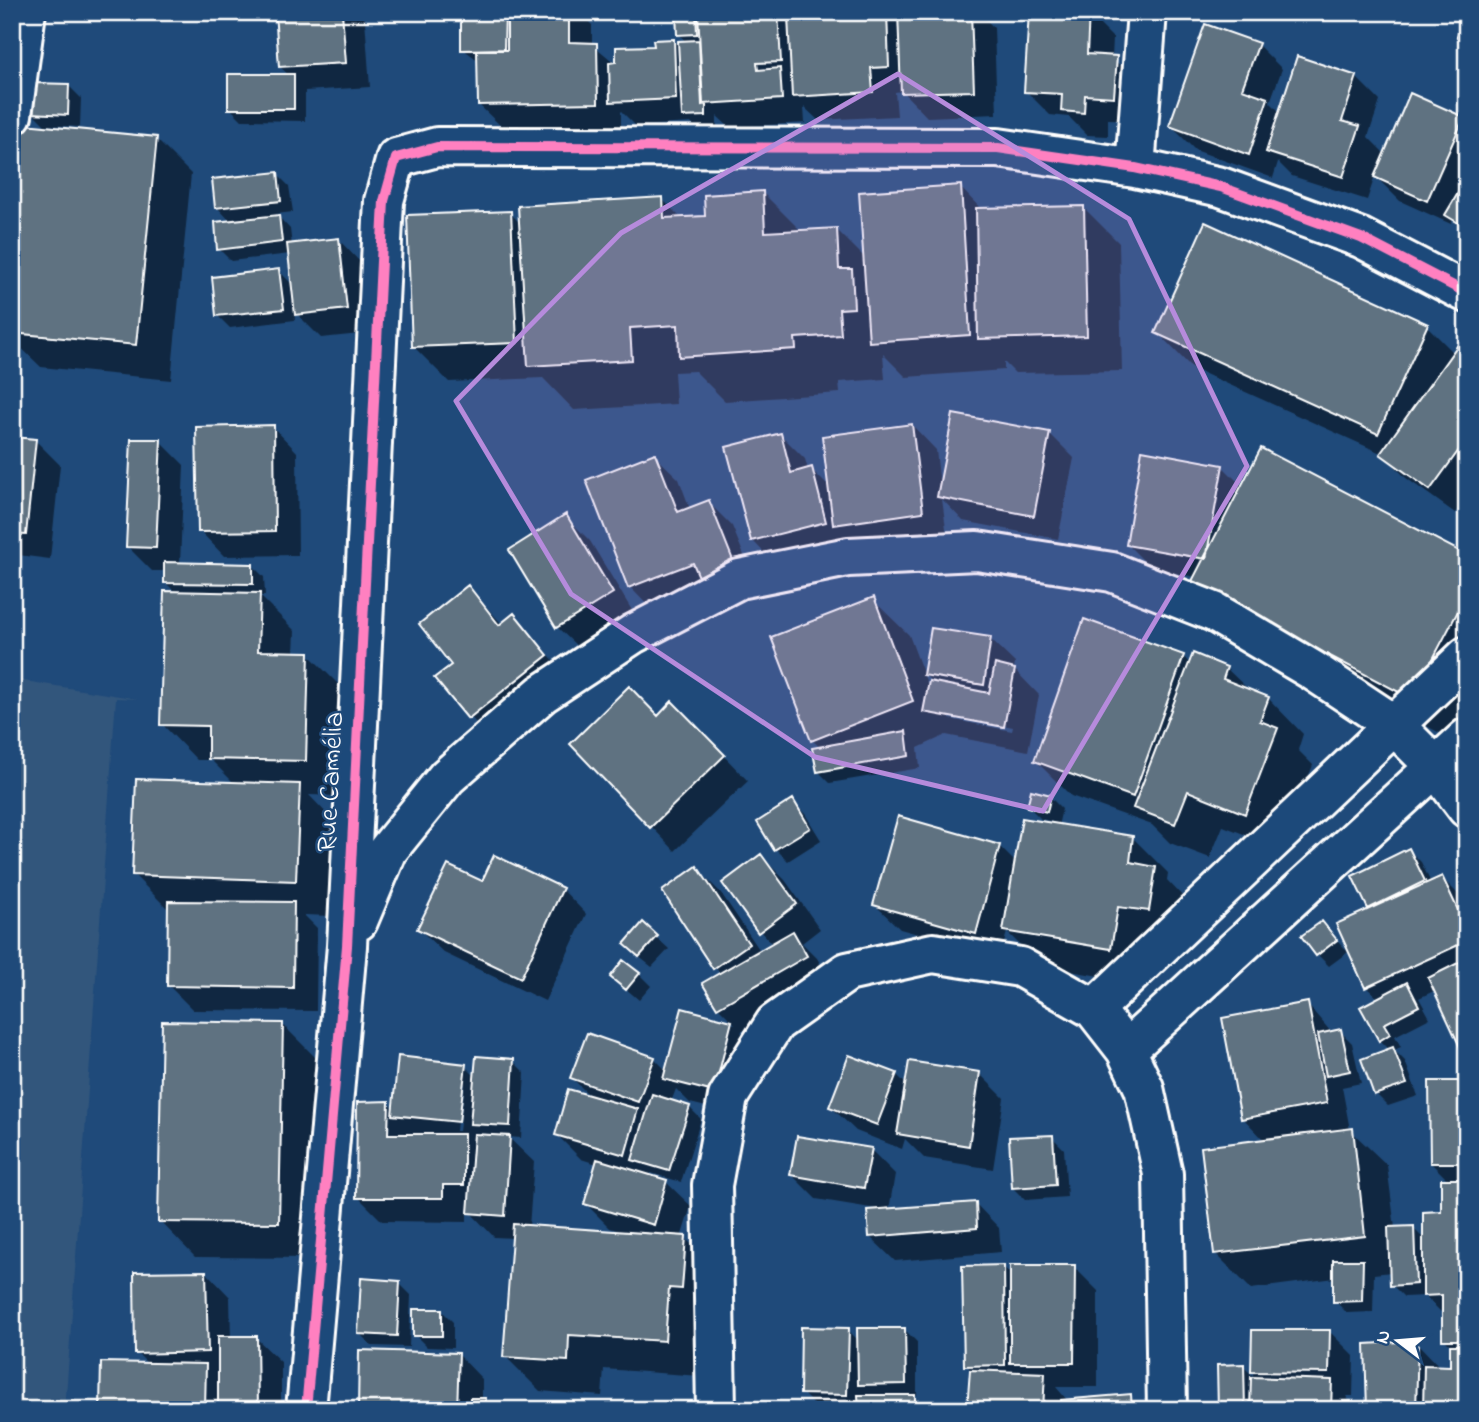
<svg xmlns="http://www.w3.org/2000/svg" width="1479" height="1422" font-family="'Indie Flower',sans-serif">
<rect width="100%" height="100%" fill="#1f4a7a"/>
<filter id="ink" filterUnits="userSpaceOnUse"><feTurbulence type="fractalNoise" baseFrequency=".0143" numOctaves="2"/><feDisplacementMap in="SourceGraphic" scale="14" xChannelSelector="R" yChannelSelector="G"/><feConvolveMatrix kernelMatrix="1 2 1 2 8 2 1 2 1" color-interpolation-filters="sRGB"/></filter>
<g filter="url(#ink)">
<!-- built -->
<path fill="#32567c" d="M12 679 138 699 116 698 65 1410H12Z"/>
<!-- shadow -->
<path fill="#0007" fill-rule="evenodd" d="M276 12H358L365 19 370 87 305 91V121L242 120 230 108 290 76 280 67Z
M421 12H579L592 25V44L616 64 674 40 680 47 686 42 679 34 678 12H782L788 18 810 17V12H893L900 19V12H979L994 28 997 114 927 117 902 91 895 92 897 116 818 120 804 107 805 123 729 127 717 116V127L695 128 691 123 636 126 621 111V127L504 129 479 105V61L463 49V18H427Z
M1089 14 1113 38 1112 58 1140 83 1138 120 1108 119V136L1087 135 1069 117 1050 115 1026 91Z
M1258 45 1282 69 1270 102 1281 113 1356 77 1380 101 1368 137 1385 154 1463 118 1467 122V234L1453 220 1451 224 1400 201 1375 176 1367 200 1292 176 1278 162 1273 178 1195 150 1171 126Z
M69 86 81 98 80 127 45 125 33 113Z
M156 139 191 174 171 380 41 367 12 339V261Z
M277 174 289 186 293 212 276 214 290 229 292 246 339 240 363 265 370 333 321 338 294 311 295 320 230 328 218 316 279 271 294 286 290 254 231 261 219 249 231 222 217 207Z
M960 187 982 210 1084 208 1119 243 1122 371 1015 373 1004 362V370L906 377 883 354 885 379 839 382 840 393 725 401 695 371 674 372 676 404 574 410 543 378 449 382 414 347 510 213 521 224 662 199 682 219 706 217 762 192 802 232 836 229 865 258Z
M1426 325 1454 353 1467 349V497L1455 513 1406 478 1383 454 1192 368 1157 332Z
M912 425 936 450 940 486 1049 433 1074 458 1058 539 963 521 942 499 947 536 859 548 846 536 849 546 776 565 752 540 781 435 805 459 808 470 811 469 830 488Z
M273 427 297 452 298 555 224 556 200 531Z
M12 439 36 441 60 465 50 559 18 555 12 549Z
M160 441 184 465 180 564 252 565 264 577 265 596H260L295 631 294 654H308L343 689 341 796 309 795 334 821 331 916 304 915 317 928 316 1011 193 1010 169 986V910L134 875 234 783 211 760H197L162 724 176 593 166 583V571H152L127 546Z
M654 455 679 479 690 509 708 502 732 526 757 587 654 612 630 587Z
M1222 466 1243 487 1467 557V724L1457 742 1238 627 1196 577 1152 569 1127 544Z
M566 517 590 541 636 617 582 651 557 627Z
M468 587 502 624 514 615 571 680 493 742 437 679 454 665Z
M873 600 909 635 929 689 931 681 925 675 990 639 1015 663 1014 669 1039 695 1028 751 946 735 918 748 920 768 830 783 818 771 821 748 812 740ZM950 715 1013 727 1012 731 950 719Z
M1183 656 1190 664 1226 668 1250 691 1268 698 1303 734 1298 750 1313 765 1280 848 1223 826 1210 858 1170 843 1152 825 1071 796 1036 761Z
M658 718 697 728 748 781 675 851 572 744Z
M1050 797 1062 809 1058 826 1133 838 1168 873 1167 880 1190 904 1146 984 1041 966 1007 932 1000 957 900 929 875 905 999 846 1016 863 1056 825 1057 823 1041 819 1029 807Z
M793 802 805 814 821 840 788 861 776 849Z
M1409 850 1421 862 1431 883 1442 878 1467 903V1058L1436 990 1419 998 1430 1018 1395 1036 1401 1047 1394 1050 1405 1061 1418 1096 1388 1106 1376 1094 1390 1050 1380 1040 1379 999 1366 987 1371 910 1354 877Z
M761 856 785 880 820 929 802 943 817 958 830 981 741 1032 756 1047 739 1115 690 1103 676 1089 671 1102 689 1107 701 1119 681 1182 651 1173 650 1177 666 1182 691 1206 681 1238H685L721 1273 700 1376 604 1369 602 1396 540 1391 505 1356 514 1238 494 1237 467 1209V1222L382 1221 358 1197 388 1103 394 1109 465 1066 476 1077 513 1061 525 1073 521 1138 508 1137 534 1162 529 1227 623 1232 610 1228 586 1204 597 1164 581 1159 557 1135 592 1098 572 1078 654 1058 667 1071 683 1010 735 1024 718 1007 721 974 715 967 697 869 721 893 761 952 773 945 760 931ZM461 1084H465L459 1131H456Z
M483 884 562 889 586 914 545 1001 444 953 419 929Z
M1322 923 1348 952 1329 966 1317 954Z
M643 925 669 949 652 967 638 956Z
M639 974 651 986 639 1000 612 977Z
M1307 1004 1332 1033 1340 1031 1352 1043 1361 1083 1342 1087 1350 1130 1387 1165 1395 1228H1413L1424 1239 1443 1213 1449 1181 1431 1163 1467 1081V1410H1368L1417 1343 1441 1368H1451L1452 1347 1444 1339V1315L1425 1296 1404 1297 1392 1285 1391 1272 1374 1274 1373 1312 1347 1313 1335 1301V1278L1251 1289 1215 1253 1265 1141 1243 1118Z
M283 1025 318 1060 314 1258 195 1257 160 1221Z
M896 1074 907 1085 980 1074 1004 1098 993 1169 924 1158 905 1139 902 1149 856 1131 831 1107Z
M1052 1137 1064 1149 1067 1197 1025 1200 1013 1188Z
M871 1150 895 1174 889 1210 975 1203 999 1228 1001 1252 895 1261 870 1237 877 1209 816 1199 792 1175Z
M1003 1266 1012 1276 1074 1267 1098 1291V1387H1056L1068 1401 1130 1396 1142 1410 969 1408 972 1371 966 1365Z
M206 1272 230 1297 231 1338H256L281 1362V1410H104L102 1407 148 1364 137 1353Z
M399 1283 411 1295 409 1347 372 1346 360 1334Z
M441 1310 453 1322V1348L427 1347 415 1335Z
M848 1330 859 1341 905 1330 917 1342V1395H913L926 1410H819L802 1393Z
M1254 1332H1330L1354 1356 1353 1396H1346L1355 1410H1219L1243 1366 1253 1376Z
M458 1354 482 1379V1400L495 1410H359Z"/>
<!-- building -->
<path fill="#5f7281" stroke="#fff" stroke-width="2" d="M275 12H342L346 63 279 67Z
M461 12H505L504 49 461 50Z
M507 12H569V42L597 43 598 103 478 105 477 50H507Z
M676 12H696L697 34 677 35Z
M698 12H778L781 62 757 63 758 70 780 68 782 99 703 104Z
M808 12H887L889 67 871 68 873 92 792 97 788 16 808 15Z
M898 12H971L974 91 901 93Z
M1029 12H1089L1087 54 1117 56 1114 97 1085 95 1084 113 1061 111 1062 94 1024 92Z
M1466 12H1467V41L1457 37Z
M1205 24 1259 43 1242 89 1268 98 1249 155 1169 126Z
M674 39 676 99 610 102 609 63 616 62V47L654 46 653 40Z
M699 40 702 105 706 104V116L682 117 678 41Z
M1297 56 1357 76 1342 121 1360 126 1343 177 1266 152Z
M228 74H294V109H228Z
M32 83 69 84 68 115 31 113Z
M1410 93 1464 117 1427 201 1374 177Z
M24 124 157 137 136 345 12 333V243Z
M278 172 281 201 215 208 212 179Z
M1467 178V228L1445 215Z
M961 185 970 335 869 342 859 192Z
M763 191 765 232 837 228 839 269H852L854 308 839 309 841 335 795 338 796 349 679 357 678 325 630 328 632 360 528 366 518 206 663 197 664 218 705 216 704 195Z
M1084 206 1087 336 978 339 976 208Z
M511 211 517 343 412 347 407 215Z
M279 215 282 242 217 250 215 222Z
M1205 222 1428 324 1378 434 1155 333Z
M339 238 347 309 295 315 287 244Z
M279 269 284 309 216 316 212 277Z
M1460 342 1467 347V439L1430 490 1380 454Z
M953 414 1050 432 1034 516 937 497Z
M912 424 923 512 833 525 822 436Z
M274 425 275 531 198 532 196 427Z
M781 433 791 473 812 467 826 522 751 541 726 447Z
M12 437 36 439 26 535 12 534Z
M131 439H161L156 548 126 547Z
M1261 448 1467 555V594L1412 699 1191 583Z
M1142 450 1223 465 1206 559 1126 545Z
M655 453 678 512 709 500 734 563 699 577 693 563 628 588 586 480Z
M566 514 613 593 556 628 509 550Z
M164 562 253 564V584L164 583Z
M468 585 499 625 514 613 548 655 468 719 434 678 451 665 419 624Z
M164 591 260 593 258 651 309 652 306 761 208 759V726L160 725Z
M874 597 913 701 811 741 771 637Z
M1084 619 1184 655 1133 797 1034 761Z
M931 628 991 637 984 685 923 675Z
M1193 653 1227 667 1223 679 1269 697 1260 721 1278 728 1245 814 1188 791 1175 824 1133 808Z
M995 664 1015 669 1004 727 923 712 929 681 989 693Z
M629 686 658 716 672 701 725 755 650 828 570 744Z
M906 731 909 756 817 772 812 748Z
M136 779 300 784 296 881 132 875Z
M1031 790 1051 795 1047 812 1027 807Z
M793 799 810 828 774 850 757 822Z
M898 816 1000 845 976 934 873 905Z
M1022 818 1133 836 1130 862 1156 867 1149 911 1118 907 1111 949 1003 931Z
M1409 848 1425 881 1368 909 1352 876Z
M761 854 797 904 758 933 722 883Z
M494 855 563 888 521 978 417 929 448 865 482 881Z
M697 866 749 944 713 969 662 891Z
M1442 876 1467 929V941L1365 988 1336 924Z
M168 901 294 902 293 988 167 986Z
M1322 921 1337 940 1316 956 1301 936Z
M643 922 658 936 639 957 624 944Z
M793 931 807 956 717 1008 702 983Z
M1466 959 1467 960V1062L1428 978Z
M623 960 640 973 626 990 610 977Z
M1407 982 1419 1006 1384 1024 1390 1034 1379 1041 1360 1007Z
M1308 1002 1327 1103 1241 1119 1222 1018Z
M682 1008 732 1021 714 1092 663 1079Z
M162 1021 283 1023 279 1223 158 1222Z
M1341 1029 1350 1071 1326 1076 1318 1034Z
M587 1033 655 1057 638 1102 570 1078Z
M1393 1047 1407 1084 1374 1095 1361 1059Z
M849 1055 897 1073 877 1125 829 1107Z
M398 1056 466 1064 459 1122 392 1115Z
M476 1056 514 1059 510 1126 470 1124Z
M909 1061 980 1072 969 1146 897 1134Z
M1429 1081H1467V1163H1430Z
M568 1089 638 1109 625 1155 555 1135Z
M652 1094 690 1106 669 1171 632 1160Z
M389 1101 388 1134H464V1185H443V1198H356L357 1102Z
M1353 1128 1365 1236 1214 1254 1201 1147Z
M474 1134 510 1136 505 1216 468 1213Z
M1053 1135 1056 1185 1012 1188 1009 1137Z
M797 1136 872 1148 864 1188 790 1175Z
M597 1159 667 1180 654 1225 584 1204Z
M1441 1179H1467V1340H1442V1295L1423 1296V1212L1441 1211Z
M976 1202 977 1228 869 1237 867 1210Z
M513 1224 686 1236 682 1289 669 1288 665 1341 569 1335 568 1361 503 1357Z
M1414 1226 1416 1284 1390 1286 1388 1227Z
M1333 1260H1363L1362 1301 1333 1302Z
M1004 1265 1005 1365 964 1366 962 1266Z
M1010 1265H1075L1074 1363H1010Z
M206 1271 208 1352 135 1354 134 1272Z
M361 1278 400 1281 397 1336 358 1334Z
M413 1309H442V1336H413Z
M801 1327 849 1328 847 1395 800 1394Z
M857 1328H905L906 1384 858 1385Z
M1252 1330H1330L1329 1373 1251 1372Z
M218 1336H257L258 1410H218Z
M1418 1341 1416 1410H1367L1365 1344Z
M1450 1345H1467V1410H1423L1424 1365 1450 1366Z
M359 1350 459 1353 457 1410H358Z
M101 1362 206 1364 205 1409 100 1408Z
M1244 1364 1245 1410H1218L1217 1365Z
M970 1370 1045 1373 1043 1410 967 1409Z
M1251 1377 1332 1380 1331 1410H1250Z
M1131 1394 1132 1410H1061V1400Z
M858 1395H915V1410H859Z
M470 1398H486L485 1410H470Z"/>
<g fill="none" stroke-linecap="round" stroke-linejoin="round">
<defs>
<path id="minor" d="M12 115 26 12
M1135 168 1147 12
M358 921 388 850 447 777 542 694 633 634 739 579 848 557 977 551 1112 572 1214 612 1312 670 1392 723 1436 767 1467 808
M1094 1009 1467 656
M1126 1050 1467 738
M306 1410 347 946 384 201 396 158 437 147 998 148 1135 168 1221 187 1361 238 1467 293
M716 1410 712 1185 728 1097 775 1023 847 972 933 953 1020 967 1094 1009 1126 1050 1144 1088 1163 1174 1167 1410"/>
</defs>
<!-- minor casing -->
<use href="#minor" stroke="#fff" stroke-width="44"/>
<!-- minor -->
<use href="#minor" stroke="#1f4a7a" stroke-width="38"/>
<defs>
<path id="cycleway" d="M306 1410 347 946 384 201 396 158 437 147 998 148 1135 168 1221 187 1361 238 1467 293"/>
</defs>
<!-- cycleway casing -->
<use href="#cycleway" stroke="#1f4a7a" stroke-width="15"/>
<!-- cycleway -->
<use href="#cycleway" stroke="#ff80c0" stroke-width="10"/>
</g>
</g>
<!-- marked area -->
<path fill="#b68bdc" fill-opacity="0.2" stroke="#b68bdc" stroke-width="5" stroke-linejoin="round" d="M898 74 1129 219 1247 466 1043 811 815 757 571 594 456 401 621 233Z"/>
<g text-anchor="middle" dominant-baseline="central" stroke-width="5" stroke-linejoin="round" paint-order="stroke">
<!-- street labels -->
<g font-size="28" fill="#fff" stroke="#1f4a7a">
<text transform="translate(332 782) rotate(-87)">Rue Camélia</text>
</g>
</g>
<!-- margin -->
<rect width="1479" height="1422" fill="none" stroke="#1f4a7a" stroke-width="42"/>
<rect x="21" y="21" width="1437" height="1380" fill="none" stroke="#fff" stroke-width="2.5" filter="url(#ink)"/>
<!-- north arrow -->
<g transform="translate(1398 1341) rotate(286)" stroke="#1f4a7a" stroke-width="5" paint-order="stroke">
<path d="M0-5L12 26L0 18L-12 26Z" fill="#ffffff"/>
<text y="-10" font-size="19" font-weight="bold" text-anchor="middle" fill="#ffffff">N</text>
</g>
</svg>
